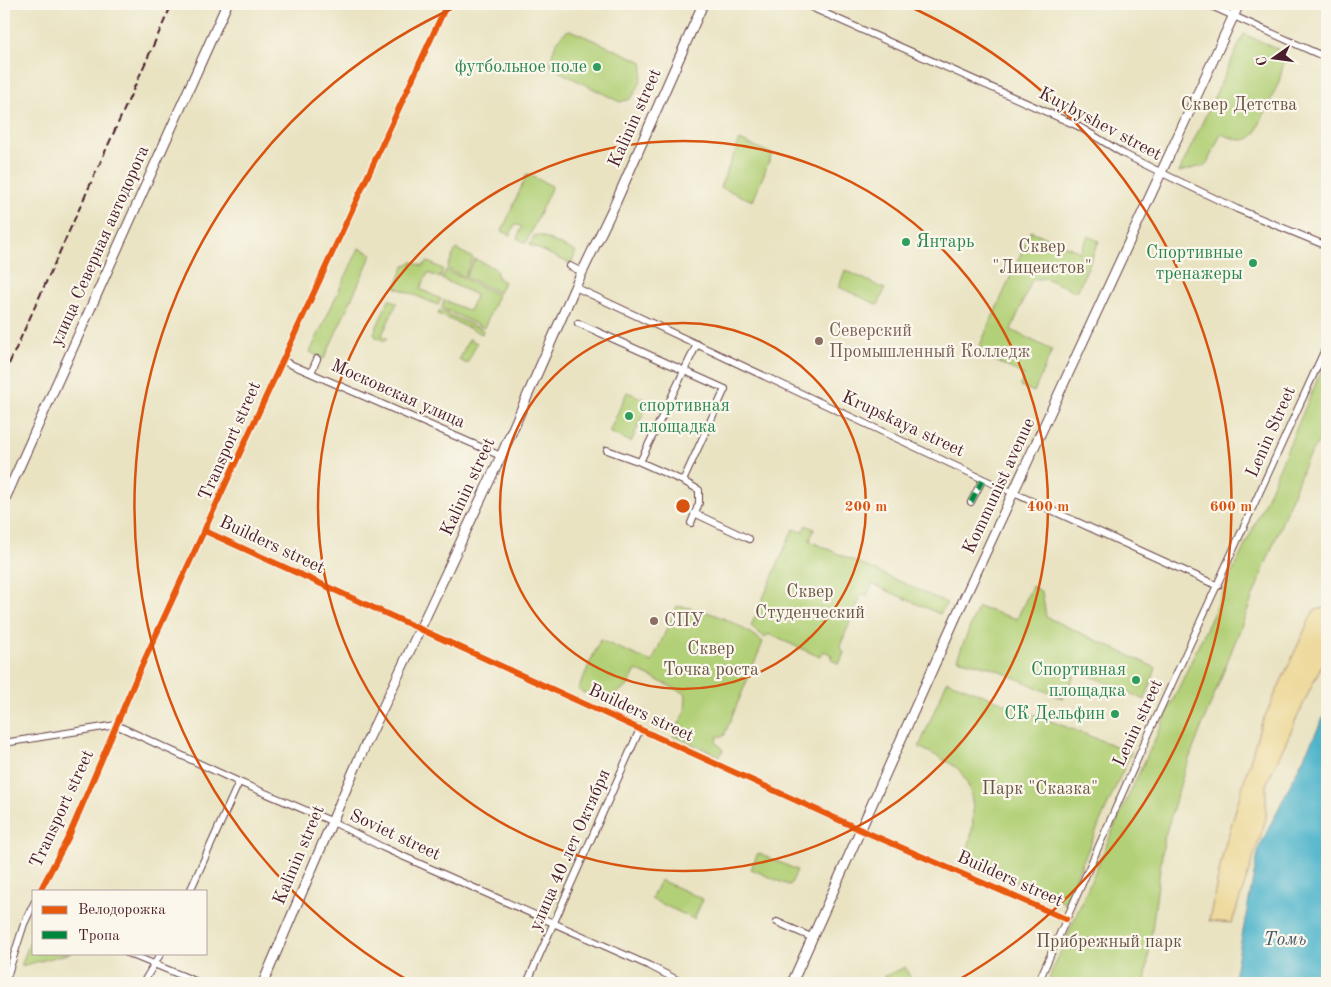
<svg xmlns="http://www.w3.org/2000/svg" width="1331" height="987" font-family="'Old Standard TT',serif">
<rect width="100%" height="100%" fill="#fbf7ec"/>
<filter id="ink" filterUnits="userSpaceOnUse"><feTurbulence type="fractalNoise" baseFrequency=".02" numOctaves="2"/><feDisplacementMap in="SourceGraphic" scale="10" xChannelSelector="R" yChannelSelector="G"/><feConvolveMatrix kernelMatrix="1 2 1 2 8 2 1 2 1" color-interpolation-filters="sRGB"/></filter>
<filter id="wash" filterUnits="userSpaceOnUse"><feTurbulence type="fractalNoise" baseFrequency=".0096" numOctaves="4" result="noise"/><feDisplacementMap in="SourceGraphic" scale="20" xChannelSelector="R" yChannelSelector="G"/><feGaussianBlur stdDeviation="1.12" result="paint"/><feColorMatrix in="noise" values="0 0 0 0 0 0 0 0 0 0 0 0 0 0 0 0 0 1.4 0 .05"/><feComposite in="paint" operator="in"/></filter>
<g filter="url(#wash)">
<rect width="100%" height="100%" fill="#e9e3c2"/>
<!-- green -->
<path fill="#b2d077" stroke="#7e7851" d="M570 30 641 61C647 71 638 91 630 99L620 102 552 68C548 58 558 32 570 30Z
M1244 34 1286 53 1279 82 1256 132C1247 146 1233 138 1221 134L1206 165 1179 172Z
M740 140 772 154 753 201 720 187Z
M527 174 552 186 526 243 517 238 522 227 515 224 510 235 502 231Z
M1031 231 1080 252 1088 236 1099 241 1077 292 1045 278 1032 280 1011 330 1052 350 1034 392 1020 386 1024 375 977 352Z
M539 235 576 252 571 264 530 245 534 236Z
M359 248 372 254 324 359 310 352Z
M456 249 473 258 464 277 447 268Z
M475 259 496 269 498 278 504 282 499 293 465 277Z
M413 262 422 266 428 262 443 269 440 278 428 273 420 289 441 299 438 305 395 287 405 265Z
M446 270 498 295 484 328 442 308 444 300 469 311 476 295 442 279Z
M845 270 885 289 878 305 839 287Z
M389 299 397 303 382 335 387 338 385 341 376 337 374 333Z
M440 310 483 330 482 334 438 314Z
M469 339 477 343 467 364 459 360Z
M1327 357V428L1306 461 1184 772 1164 839 1145 983H1047L1115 825 1260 513Z
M627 392 649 401 631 442 609 432Z
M806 525 814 529 810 541 947 603 940 614 872 584 867 596 862 594 840 646 844 653 839 664 831 659 832 655 824 651 820 657 768 634 765 638 751 626 793 529 803 532Z
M1032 586 1042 592 1046 617 1156 668 1145 700 1077 670 1063 699 993 668 957 659 978 607 1017 619Z
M677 606C711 610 736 622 763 642L724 736H718L716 742 723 750 720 756 673 736 685 712 686 694 636 670 628 686 603 701 578 690 600 640 652 662Z
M947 681 1131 752 1065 902 965 861C973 832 980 798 960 771 953 763 930 753 919 747Z
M758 853 797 870 790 886 751 869Z
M660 880 703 899 694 919 651 899Z
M34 931V953H71L21 966Z
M905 967 912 982 887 983 883 977Z"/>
<!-- sand -->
<path fill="#eeda9e" stroke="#9c7c64" d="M1327 608V653L1266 785V819L1232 923 1209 921 1223 853 1260 727 1314 610Z"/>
<!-- water -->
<path fill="#4db4cb" stroke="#4c6a7b" d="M1327 710V983H1233L1259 848Z"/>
</g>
<g filter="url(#ink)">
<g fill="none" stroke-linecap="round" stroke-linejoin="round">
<defs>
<path id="minor" d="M804 4 1078 126 1124 154 1162 173 1237 209 1327 246
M1207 4 1327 58
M570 266 582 272
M575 287 983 479 1218 586
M578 323 725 389 683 481 640 462
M283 361 501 456
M311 373 317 359
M607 450 640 462 697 344
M683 481 699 490V503L691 523
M971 502 983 479
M694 513 749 539
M205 531 861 830 1066 919
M4 743 116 725 239 782 331 821 382 847 650 966 683 983
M40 891 69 836 138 674 447 4
M190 891 239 782
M777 922 811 937
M127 953 200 983
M5 983 24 924 34 903
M143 983 161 953
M527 983 640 729
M1038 983 1141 751 1327 345"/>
<path id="major" d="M4 501 227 4
M263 983 358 761 501 456 575 287 615 204 703 4
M792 983 958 612 1239 4"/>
</defs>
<!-- minor casing -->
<use href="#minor" stroke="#623c42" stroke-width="8"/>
<!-- major casing -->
<use href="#major" stroke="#623c42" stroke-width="11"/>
<!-- minor -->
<use href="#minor" stroke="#fff" stroke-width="6"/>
<!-- major -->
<use href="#major" stroke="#fff" stroke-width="9"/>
<!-- rail -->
<path stroke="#4a1f2b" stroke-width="2" stroke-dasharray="8 4" stroke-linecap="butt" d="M4 375 172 4"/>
<!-- quiet -->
<path stroke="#00873e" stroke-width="5" stroke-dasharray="10 5" stroke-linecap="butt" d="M971 502 983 479"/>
<defs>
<path id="cycleway" d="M205 531 861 830 1066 919
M40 891 69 836 138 674 447 4"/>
</defs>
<!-- cycleway casing -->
<use href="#cycleway" stroke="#fbf7ec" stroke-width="9"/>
<!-- cycleway -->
<use href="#cycleway" stroke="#e8590c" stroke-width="6"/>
</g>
</g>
<!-- distance rings -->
<g fill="none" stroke="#d8530f" stroke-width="2.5">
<circle cx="683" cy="506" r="183"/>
<circle cx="683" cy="506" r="365"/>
<path d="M413 983A548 548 0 0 1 460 5M906 5A548 548 0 0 1 953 983"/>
</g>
<!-- markers -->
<g fill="#2e9e5b" stroke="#fbf7ec" stroke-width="2">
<circle cx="597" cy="67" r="5"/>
<circle cx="906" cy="242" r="5"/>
<circle cx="1253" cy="263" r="5"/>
<circle cx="629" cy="416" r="5"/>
<circle cx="1136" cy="680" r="5"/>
<circle cx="1115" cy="714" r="5"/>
</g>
<g fill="#8d6e63" stroke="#fbf7ec" stroke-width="2">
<circle cx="819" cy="341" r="5"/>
<circle cx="654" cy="621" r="5"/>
</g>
<g text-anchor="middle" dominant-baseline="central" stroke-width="4.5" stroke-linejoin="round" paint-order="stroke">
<!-- leisure labels -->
<g font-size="18" fill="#27864d" stroke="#fbf7ec" text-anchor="end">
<text x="587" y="67">футбольное поле</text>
<text x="916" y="242" text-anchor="start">Янтарь</text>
<text x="1243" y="253">Спортивные<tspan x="1243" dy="21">тренажеры</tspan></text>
<text x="639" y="406" text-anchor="start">спортивная<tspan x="639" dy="21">площадка</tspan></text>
<text x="1126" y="670">Спортивная<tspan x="1126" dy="21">площадка</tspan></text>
<text x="1105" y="714">СК Дельфин</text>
</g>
<!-- park labels -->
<g font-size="18" fill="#695442" stroke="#fbf7ec">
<text x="1239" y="105">Сквер Детства</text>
<text x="1042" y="247">Сквер<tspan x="1042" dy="21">"Лицеистов"</tspan></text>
<text x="810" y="592">Сквер<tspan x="810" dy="21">Студенческий</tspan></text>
<text x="711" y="649">Сквер<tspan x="711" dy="21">Точка роста</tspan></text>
<text x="1040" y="789">Парк "Сказка"</text>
<text x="1109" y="942">Прибрежный парк</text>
</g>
<!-- street labels -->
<g font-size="18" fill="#4a1f2b" stroke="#fbf7ec">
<text transform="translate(635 118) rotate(-66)">Kalinin street</text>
<text transform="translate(1100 124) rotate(28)">Kuybyshev street</text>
<text transform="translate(100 246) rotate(-66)">улица Северная автодорога</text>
<text transform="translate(398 394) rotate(24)">Московская улица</text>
<text transform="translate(903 424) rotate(25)">Krupskaya street</text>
<text transform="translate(1271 432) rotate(-66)">Lenin Street</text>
<text transform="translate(230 441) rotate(-66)">Transport street</text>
<text transform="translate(999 486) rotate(-65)">Kommunist avenue</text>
<text transform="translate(468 487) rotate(-65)">Kalinin street</text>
<text transform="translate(272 545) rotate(25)">Builders street</text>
<text transform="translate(641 713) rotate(25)">Builders street</text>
<text transform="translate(1138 723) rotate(-65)">Lenin street</text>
<text transform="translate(62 809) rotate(-65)">Transport street</text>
<text transform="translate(395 835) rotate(25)">Soviet street</text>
<text transform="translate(570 850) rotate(-66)">улица 40 лет Октября</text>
<text transform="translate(299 855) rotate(-67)">Kalinin street</text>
<text transform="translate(1010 879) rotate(24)">Builders street</text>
</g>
<!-- education labels -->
<g font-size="18" fill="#785e54" stroke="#fbf7ec" text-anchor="start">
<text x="829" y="331">Северский<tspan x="829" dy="21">Промышленный Колледж</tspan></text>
<text x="664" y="621">СПУ</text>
</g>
<!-- water labels -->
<g font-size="19" font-style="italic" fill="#4b5b6b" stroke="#fbf7ec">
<text x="1285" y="940">Томь</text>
</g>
</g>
<circle cx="683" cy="506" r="8" fill="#d8530f" stroke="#fbf7ec" stroke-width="2.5"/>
<g font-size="15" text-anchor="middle" font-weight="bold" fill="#d8530f" stroke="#fbf7ec" stroke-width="4.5" stroke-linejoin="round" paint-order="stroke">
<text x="866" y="511">200 m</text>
<text x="1048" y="511">400 m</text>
<text x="1231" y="511">600 m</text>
</g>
<!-- margin -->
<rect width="1331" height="987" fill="none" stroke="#fbf7ec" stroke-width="20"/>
<!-- legend -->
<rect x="32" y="890" width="175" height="65" fill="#fbf7ec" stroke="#b4a19f"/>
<rect x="42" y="906" width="25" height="8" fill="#e8590c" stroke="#b4a19f"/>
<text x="78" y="914" font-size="15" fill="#4a1f2b">Велодорожка</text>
<rect x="42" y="931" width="25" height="8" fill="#00873e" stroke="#b4a19f"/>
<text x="78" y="940" font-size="15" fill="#4a1f2b">Тропа</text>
<!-- north arrow -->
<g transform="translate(1274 58) rotate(256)" stroke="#fbf7ec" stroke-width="4" paint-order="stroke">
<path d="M0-4L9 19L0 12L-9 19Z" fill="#4a1f2b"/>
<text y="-8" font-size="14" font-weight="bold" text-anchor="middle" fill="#4a1f2b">С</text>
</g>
</svg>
